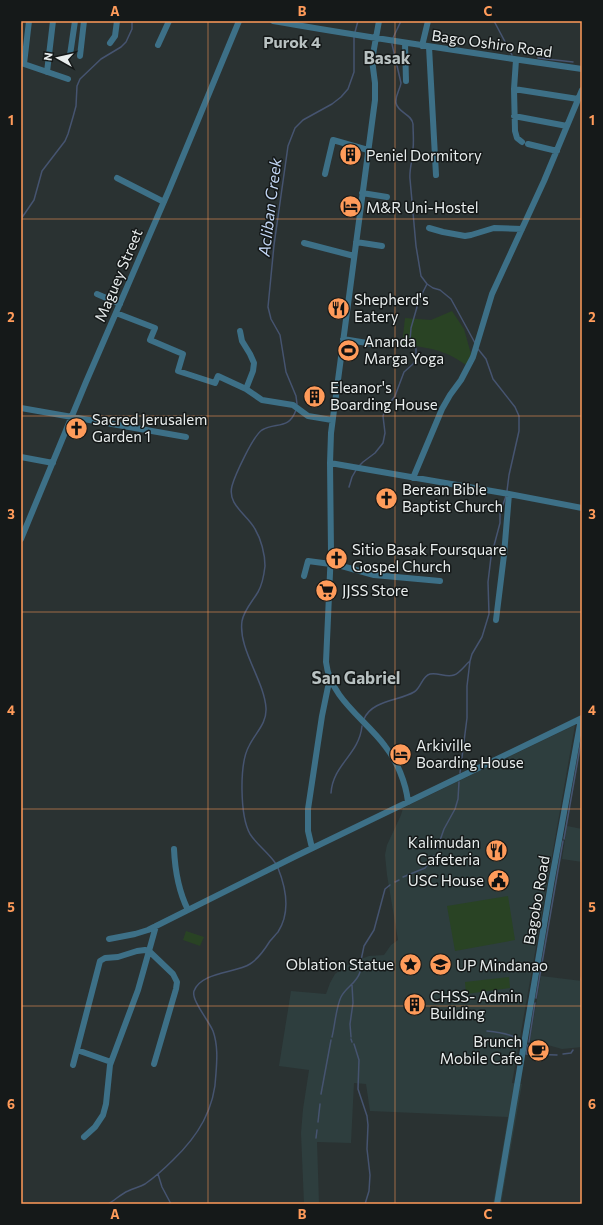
<svg xmlns="http://www.w3.org/2000/svg" width="603" height="1225" font-family="Commissioner,sans-serif">
<rect width="100%" height="100%" fill="#2a3232"/>
<!-- built -->
<path fill="#2e3e3e" d="M575 725 512 1083 522 1084 501 1204H493L508 1117 370 1111 366 1084 354 1083 351 1143 317 1142 319 1204H304L301 1133 303 1109 309 1070 279 1066 291 991 326 994 330 983 335 974 343 968 351 963 361 959 369 956 384 955 391 945 398 940 387 875 385 855 387 845 401 815 403 808Z
M567 826 582 829V862L562 859Z
M541 976 582 981V1047L562 1049 530 1040Z"/>
<!-- green -->
<path fill="#294324" d="M452 311 464 329 471 354 466 365C444 349 428 348 402 344L405 318 431 320Z
M508 896 515 940 455 951 447 906Z
M186 931 204 937 200 946 183 940Z
M509 977 510 988 466 994 465 982Z"/>
<g fill="none" stroke-linecap="round" stroke-linejoin="round">
<!-- stream -->
<path stroke="#465470" stroke-width="1.5" d="M494 21 512 55
M355 32 358 21
M393 38 401 21
M392 44 401 83C400 90 395 95 396 103 398 113 412 114 413 124 413 132 414 141 413 149 413 159 409 169 410 179L416 246 421 276 427 284 433 288 440 290 451 299 475 343
M538 58 573 62
M21 219 34 200 42 171 65 141 68 134 73 117 76 106 77 86 80 79 101 59 121 47 126 42 132 29V21
M478 349 486 359 493 379 515 407 519 416V431L509 475 507 491
M297 404 296 396 286 372 280 335 271 319 268 307 274 245 288 146 295 128 303 120 332 104 341 97 348 89 354 72V37
M359 466 363 462 375 453 383 443 385 433 383 416 386 408 395 396 404 372 413 364 416 358V349L410 341 411 328 419 300 427 284
M349 487 352 477 356 470
M364 719C372 700 399 701 414 692 421 688 422 676 430 674 438 672 446 678 454 675 460 673 465 665 470 661
M460 773 467 718V686L470 661 472 654 482 637 489 614 488 582 491 557 500 523V513L506 496
M331 793C333 764 359 755 362 726
M564 839 582 736
M437 849 444 829 455 809 458 799 459 782
M276 864C269 853 257 845 250 834 240 816 239 764 249 746 255 733 267 724 266 708 264 680 238 649 242 621 244 610 252 602 258 592 262 585 264 575 265 566 265 554 261 539 255 529 247 514 227 505 232 486 235 475 253 436 262 430 276 422 289 430 296 410
M403 877 425 868 434 856
M395 882 399 880
M360 965 364 946 374 930 385 889 390 885
M581 980 582 975
M536 998 563 841
M487 1031C498 1032 513 1034 521 1041V1052
M332 1037C335 1025 336 1007 341 997 346 987 357 983 360 972
M351 1037 350 1024 353 1003 352 985
M351 1039 352 1042
M529 1042 535 1003
M354 1044 359 1060 358 1089 367 1116 368 1125 367 1149 370 1175 369 1191 365 1204
M528 1045 526 1054 557 1055
M563 1054 571 1053 573 1050
M321 1094 331 1040
M318 1122 320 1104
M316 1138 317 1130
M158 1174 162 1187 171 1204
M108 1204C115 1200 121 1194 128 1191 134 1188 140 1187 145 1184 155 1177 164 1169 173 1160 198 1136 215 1109 216 1073 217 1060 218 1045 213 1031 209 1021 191 1000 194 991 201 972 236 973 250 964 258 959 265 949 270 941 273 938 275 935 278 932 291 912 286 888 278 868"/>
<!-- minor -->
<path stroke="#3d7087" stroke-width="6" d="M273 21C376 39 479 54 582 69
M379 21 372 60 375 83V100L331 433 330 463 331 551 326 662C330 698 365 719 385 746 397 761 406 783 408 802
M110 43 115 36 117 21
M405 44 406 81
M158 45 169 21
M422 46 428 21
M429 47 436 175
M70 55 75 21
M80 56 84 21
M516 60 514 89 515 131 517 138 522 142
M21 63 68 79
M24 64 29 21
M47 72 53 21
M514 89 578 99
M514 116 567 126
M528 144 557 151
M325 174 333 140 368 150
M117 178 164 202
M362 193 387 197
M429 228 443 232 465 236 471 235 494 228 522 229
M356 242 382 246
M304 243 354 256
M97 294 120 304
M116 313 155 328 150 340 183 354 178 371 215 383 218 376 246 389 262 400 293 405 308 416 332 420
M240 331 242 341 250 354 254 363 253 371 246 389
M343 339 373 344
M21 408 186 437
M21 457 53 463
M330 463 509 494 582 508
M413 478 442 409 450 395 461 380 473 357 492 294 544 181 582 90
M21 539 86 382 169 190 239 21
M304 576 308 561 338 565 374 575 440 581
M496 620 504 555 509 494
M312 848 308 831V809L322 716 330 677
M174 849C175 871 178 890 188 910
M109 939 135 934 148 930 296 856 582 718
M77 1050 111 1062
M73 1065 100 961 105 958 118 957 137 951 145 950 149 951 173 974 177 982 176 989 154 1064
M84 1137 95 1127 103 1115 106 1104 110 1065 138 990 156 926
M497 1204 551 884 581 719"/>
</g>
<!-- grid -->
<path fill="none" stroke="#ff9b5a" stroke-width="1" stroke-opacity="0.55" d="M208 21V1204M395 21V1204M21 219H582M21 416H582M21 612H582M21 809H582M21 1006H582"/>
<!-- icons -->
<defs>
<symbol id="building-disc" viewBox="-11 -11 22 22"><circle r="9.5" fill="#ff9b5a" stroke="#151919"/><path d="M-4-6H4V6H1V3H-1V6H-4ZM-2.5-4.3h1.7v1.8h-1.7ZM.8-4.3h1.7v1.8H.8ZM-2.5-1h1.7V.8h-1.7ZM.8-1h1.7V.8H.8Z" fill="#111"/></symbol>
<symbol id="hotel-disc" viewBox="-11 -11 22 22"><circle r="9.5" fill="#ff9b5a" stroke="#151919"/><path d="M-6-4.5h1.5V1H6V5H4.5V3h-9V5H-6ZM-4 0a1.8 1.8 0 1 1 3.6 0ZM.5 0V-2.5h3Q6-2.5 6 0Z" fill="#111"/></symbol>
<symbol id="restaurant-disc" viewBox="-11 -11 22 22"><circle r="9.5" fill="#ff9b5a" stroke="#151919"/><path d="M-5-6h1v4h1v-4h1v4h1v-4h1v5L-1.5 .5V6h-2V.5L-5-1ZM5-6V6H3V1.5H1.5Q1.5-4 5-6Z" fill="#111"/></symbol>
<symbol id="stadium-disc" viewBox="-11 -11 22 22"><circle r="9.5" fill="#ff9b5a" stroke="#151919"/><path d="M0-5a6.5 5 0 1 0 0 10a6.5 5 0 1 0 0-10ZM-3.5-1.8h7v3.6h-7Z" fill="#111"/></symbol>
<symbol id="church-disc" viewBox="-11 -11 22 22"><circle r="9.5" fill="#ff9b5a" stroke="#151919"/><path d="M-1.2-6h2.4v3.5h3.3v2.4h-3.3V6h-2.4V-.1h-3.3v-2.4h3.3Z" fill="#111"/></symbol>
<symbol id="supermarket-disc" viewBox="-11 -11 22 22"><circle r="9.5" fill="#ff9b5a" stroke="#151919"/><path d="M-6-5.5h2.5l.6 2H6L4.5 2H-2.5L-4.4-4H-6ZM-1.5 3.2a1.3 1.3 0 1 0 .1 0ZM3 3.2a1.3 1.3 0 1 0 .1 0Z" fill="#111"/></symbol>
<symbol id="civic-disc" viewBox="-11 -11 22 22"><circle r="9.5" fill="#ff9b5a" stroke="#151919"/><path d="M-.6-6.5H3V-4.5H.6V-3L4-1V1h2V6H-6V1h2V-1L-.6-3ZM-1.2 2.5V6h2.4V2.5Z" fill="#111"/></symbol>
<symbol id="sight-disc" viewBox="-11 -11 22 22"><circle r="9.5" fill="#ff9b5a" stroke="#151919"/><path d="M0-6L1.8-2.2L6-1.7L2.9 1.2L3.7 5.4L0 3.3L-3.7 5.4L-2.9 1.2L-6-1.7L-1.8-2.2Z" fill="#111"/></symbol>
<symbol id="university-disc" viewBox="-11 -11 22 22"><circle r="9.5" fill="#ff9b5a" stroke="#151919"/><path d="M0-5L7-2L0 1L-7-2ZM-4 1L0 2.5L4 1V4Q0 6-4 4Z" fill="#111"/></symbol>
<symbol id="cafe-disc" viewBox="-11 -11 22 22"><circle r="9.5" fill="#ff9b5a" stroke="#151919"/><path d="M-5.5-4.5H6V0H3Q3 3.5 0 3.5H-2.5Q-5.5 3.5-5.5 0ZM3-3.2v2h1.7v-2ZM-6 4.5H4V6H-6Z" fill="#111"/></symbol>
</defs>
<g fill-rule="evenodd">
<use href="#building-disc" x="338" y="142" width="25" height="25"/>
<use href="#hotel-disc" x="338" y="194" width="25" height="25"/>
<use href="#restaurant-disc" x="326" y="296" width="25" height="25"/>
<use href="#stadium-disc" x="336" y="338" width="25" height="25"/>
<use href="#building-disc" x="302" y="384" width="25" height="25"/>
<use href="#church-disc" x="64" y="416" width="25" height="25"/>
<use href="#church-disc" x="374" y="486" width="25" height="25"/>
<use href="#church-disc" x="324" y="546" width="25" height="25"/>
<use href="#supermarket-disc" x="314" y="578" width="25" height="25"/>
<use href="#hotel-disc" x="388" y="742" width="25" height="25"/>
<use href="#restaurant-disc" x="484" y="838" width="25" height="25"/>
<use href="#civic-disc" x="486" y="868" width="25" height="25"/>
<use href="#sight-disc" x="398" y="952" width="25" height="25"/>
<use href="#university-disc" x="428" y="952" width="25" height="25"/>
<use href="#building-disc" x="402" y="992" width="25" height="25"/>
<use href="#cafe-disc" x="526" y="1038" width="25" height="25"/>
</g>
<g text-anchor="middle" dominant-baseline="central" stroke-width="3" stroke-linejoin="round" paint-order="stroke">
<!-- street labels -->
<g font-size="15" fill="#e8eded" stroke="#151919">
<text transform="translate(492 43) rotate(8)">Bago Oshiro Road</text>
<text transform="translate(118 275) rotate(-67)">Maguey Street</text>
<text transform="translate(536 900) rotate(-80)">Bagobo Road</text>
</g>
<!-- poi labels -->
<g font-size="15" fill="#e8eded" stroke="#151919" text-anchor="start">
<text x="366" y="155">Peniel Dormitory</text>
<text x="366" y="207">M&amp;R Uni-Hostel</text>
<text x="354" y="299">Shepherd's<tspan x="354" dy="17">Eatery</tspan></text>
<text x="364" y="341">Ananda<tspan x="364" dy="17">Marga Yoga</tspan></text>
<text x="330" y="387">Eleanor's<tspan x="330" dy="17">Boarding House</tspan></text>
<text x="92" y="419">Sacred Jerusalem<tspan x="92" dy="17">Garden 1</tspan></text>
<text x="402" y="489">Berean Bible<tspan x="402" dy="17">Baptist Church</tspan></text>
<text x="352" y="549">Sitio Basak Foursquare<tspan x="352" dy="17">Gospel Church</tspan></text>
<text x="342" y="590">JJSS Store</text>
<text x="416" y="745">Arkiville<tspan x="416" dy="17">Boarding House</tspan></text>
<text x="480" y="842" text-anchor="end">Kalimudan<tspan x="480" dy="17">Cafeteria</tspan></text>
<text x="484" y="880" text-anchor="end">USC House</text>
<text x="394" y="964" text-anchor="end">Oblation Statue</text>
<text x="456" y="965">UP Mindanao</text>
<text x="430" y="996">CHSS- Admin<tspan x="430" dy="17">Building</tspan></text>
<text x="522" y="1041" text-anchor="end">Brunch<tspan x="522" dy="17">Mobile Cafe</tspan></text>
</g>
<!-- neighbourhood labels -->
<g font-size="16" font-weight="bold" fill="#b8c1c1" stroke="#151919">
<text x="292" y="41">Purok 4</text>
</g>
<!-- water labels -->
<g font-size="16" font-style="italic" fill="#c2d6f4" stroke="#151919">
<text transform="translate(269 207) rotate(-83)">Acliban Creek</text>
</g>
<!-- quarter labels -->
<g font-size="17" font-weight="bold" fill="#b8c1c1" stroke="#151919">
<text x="387" y="57">Basak</text>
<text x="356" y="677">San Gabriel</text>
</g>
</g>
<!-- border -->
<rect width="603" height="1225" fill="none" stroke="#151919" stroke-width="44"/>
<!-- north arrow -->
<g transform="translate(58 58) rotate(278)" stroke="#151919" stroke-width="3" paint-order="stroke">
<path d="M0-3L7 15L0 10L-7 15Z" fill="#e8eded"/>
<text y="-6" font-size="11" font-weight="bold" text-anchor="middle" fill="#e8eded">N</text>
</g>
<rect x="22" y="22" width="559" height="1181" fill="none" stroke="#ff9b5a" stroke-width="1.5"/>
<g font-size="13" text-anchor="middle" font-weight="bold" fill="#ff9b5a">
<text x="115" y="16">A</text>
<text x="302" y="16">B</text>
<text x="488" y="16">C</text>
<text x="11" y="125">1</text>
<text x="592" y="125">1</text>
<text x="11" y="322">2</text>
<text x="592" y="322">2</text>
<text x="11" y="519">3</text>
<text x="592" y="519">3</text>
<text x="11" y="715">4</text>
<text x="592" y="715">4</text>
<text x="11" y="912">5</text>
<text x="592" y="912">5</text>
<text x="11" y="1109">6</text>
<text x="592" y="1109">6</text>
<text x="115" y="1219">A</text>
<text x="302" y="1219">B</text>
<text x="488" y="1219">C</text>
</g>
</svg>
